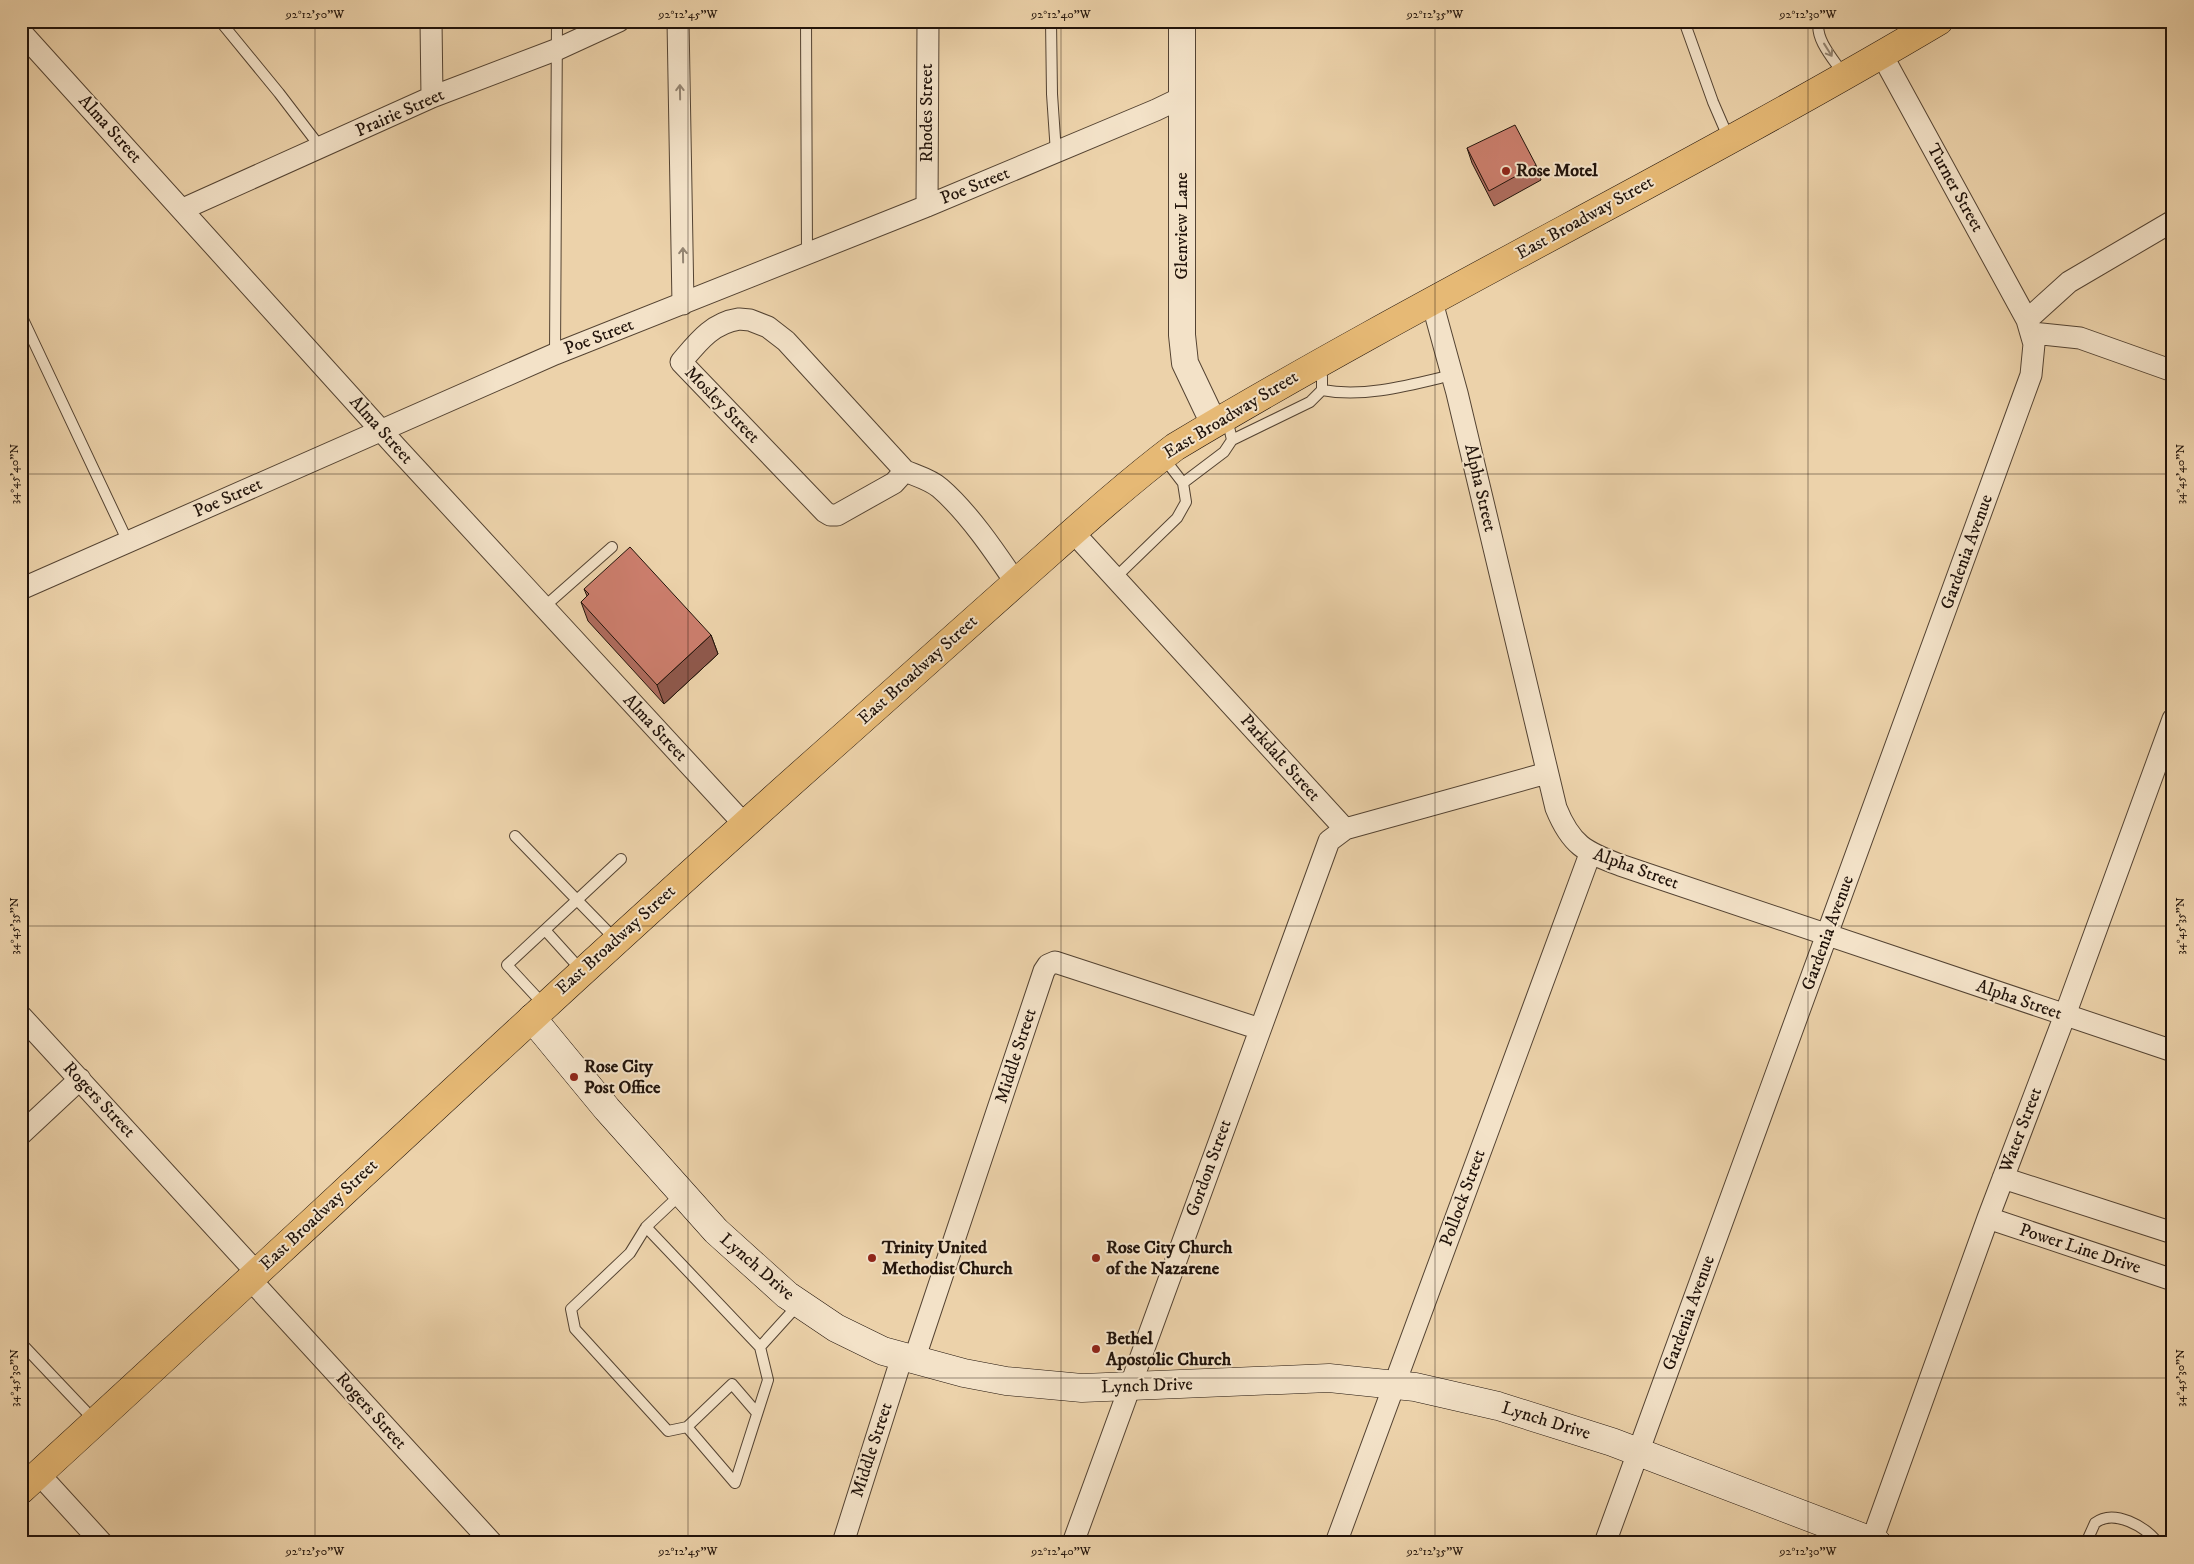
<svg xmlns="http://www.w3.org/2000/svg" width="2194" height="1564" font-family="'IM FELL DW Pica',serif">
<rect width="100%" height="100%" fill="#ecd2aa"/>
<filter id="stains"><feTurbulence type="fractalNoise" baseFrequency=".004" numOctaves="4"/><feColorMatrix values="0 0 0 0 .2 0 0 0 0 .09 0 0 0 0 .02 0 0 0 .5 -.17"/></filter>
<radialGradient id="worn" r=".72"><stop offset=".6" stop-color="#630" stop-opacity="0"/><stop offset="1" stop-color="#630" stop-opacity=".3"/></radialGradient>
<g fill="none" stroke-linecap="round" stroke-linejoin="round">
<defs>
<path id="service" d="M220 21 279 93 321 148
M806 21 807 254
M1051 21 1052 94 1056 153
M1684 21 1713 102 1729 139
M1819 21C1814 39 1835 61 1844 75
M21 315 128 542
M555 354 557 21
M1322 390C1365 398 1410 385 1452 375
M1232 440 1310 402 1322 390V377L1317 365
M1183 483 1224 452 1232 440 1227 418
M1115 578 1177 518 1186 502 1183 483 1163 457
M544 607 612 547
M515 836 577 900 621 859
M545 930 582 971
M544 1005 507 965 577 900 616 940
M681 1194 646 1227 630 1253 571 1309 575 1329 668 1431 687 1427
M646 1227 760 1347 768 1380 735 1483 687 1427 732 1384 757 1413
M21 1343 95 1421
M760 1347 798 1305
M2086 1543 2095 1523C2114 1508 2146 1527 2158 1543"/>
<path id="minor" d="M431 21 432 97
M678 21 683 304
M21 32 396 447 744 824
M927 206 928 21
M183 209 432 97 558 49 619 21
M1432 302 1457 393 1556 808C1571 845 1585 852 1620 865L2173 1051
M739 319 750 320 768 327 786 341 905 471 894 483 837 515H830L825 512 681 362C698 342 712 323 739 319Z
M2027 320 2069 282 2173 221
M2032 333 2080 338 2173 371
M905 471C917 476 931 480 940 488 968 512 995 552 1016 583
M1073 532 1345 829 1547 773
M21 589 555 354 927 206 1156 110 1183 97
M21 1016 257 1273
M21 1134 80 1079
M2003 1178 2173 1233
M1988 1218 2173 1280
M250 1279 492 1543
M914 1360 1044 971 1048 965 1055 962 1260 1029
M39 1474 102 1543
M843 1543 902 1357
M1073 1543 1329 841 1345 829
M1336 1543 1590 854
M1605 1543 2031 375 2034 344 2027 320 1882 55
M1871 1543 1988 1218 2065 1015 2173 719"/>
<path id="tertiary" d="M1182 21V335L1185 363 1214 424"/>
<path id="secondary" d="M532 1018 607 1109 716 1231 787 1295 836 1328 883 1351 964 1373 1006 1381 1082 1388 1329 1378 1415 1387 1498 1406 1612 1442 1877 1543"/>
<path id="primary" d="M21 1490C296 1239 566 982 845 735 903 683 962 631 1020 579 1071 534 1121 488 1175 447 1425 297 1688 170 1939 21"/>
</defs>
<!-- service casing -->
<use href="#service" stroke="#544332" stroke-width="12"/>
<!-- minor casing -->
<use href="#minor" stroke="#544332" stroke-width="23"/>
<!-- tertiary casing -->
<use href="#tertiary" stroke="#544332" stroke-width="28"/>
<!-- secondary casing -->
<use href="#secondary" stroke="#21130a" stroke-width="29"/>
<!-- primary casing -->
<use href="#primary" stroke="#21130a" stroke-width="29"/>
<!-- service -->
<use href="#service" stroke="#f3e2c8" stroke-width="10"/>
<!-- minor -->
<use href="#minor" stroke="#f3e2c8" stroke-width="21"/>
<!-- tertiary -->
<use href="#tertiary" stroke="#f3e2c8" stroke-width="26"/>
<!-- secondary -->
<use href="#secondary" stroke="#f3e2c8" stroke-width="28"/>
<!-- primary -->
<use href="#primary" stroke="#e6b975" stroke-width="28"/>
</g>
<!-- wall -->
<path fill="#af6c5e" stroke="#21130a" d="M1467 148 1536 165 1541 180 1494 206 1472 163Z
M584 589 711 635 718 654 664 704 588 621 581 602 587 596Z"/>
<!-- shaded-wall -->
<path fill="#8f584c" stroke="#21130a" d="M711 635 718 654 664 704 657 685Z"/>
<!-- building -->
<path fill="#cc7e6d" stroke="#21130a" d="M1515 125 1536 165 1489 191 1467 148Z
M630 547 711 635 657 685 581 602 589 594 584 589Z"/>
<!-- one-way arrows -->
<defs><path id="oneway-shaft" d="M-6 0H5M1.5-3L5.5 0L1.5 3" fill="none" stroke-width="1.6" stroke-linecap="round" stroke-linejoin="round" transform="scale(1.25)"/></defs>
<g stroke="#948572">
<use href="#oneway-shaft" transform="translate(1828 50) rotate(58)"/>
<use href="#oneway-shaft" transform="translate(680 92) rotate(-91)"/>
<use href="#oneway-shaft" transform="translate(683 255) rotate(-91)"/>
</g>
<!-- ticks -->
<path fill="none" stroke="#21130a" stroke-width="1" stroke-opacity="0.45" d="M315 21V1543M688 21V1543M1061 21V1543M1435 21V1543M1808 21V1543M21 22H2173M21 474H2173M21 926H2173M21 1378H2173"/>
<!-- markers -->
<g fill="#8f2418" stroke="#f3e2c8" stroke-width="2">
<circle cx="1506" cy="171" r="5"/>
<circle cx="574" cy="1077" r="5"/>
<circle cx="872" cy="1258" r="5"/>
<circle cx="1096" cy="1258" r="5"/>
<circle cx="1096" cy="1349" r="5"/>
</g>
<g text-anchor="middle" dominant-baseline="central" stroke-width="4" stroke-linejoin="round" paint-order="stroke">
<!-- street labels -->
<g font-size="18" fill="#21130a" stroke="#f3e2c8">
<text transform="translate(400 113) rotate(-24)">Prairie Street</text>
<text transform="translate(927 113) rotate(-90)">Rhodes Street</text>
<text transform="translate(110 129) rotate(48)">Alma Street</text>
<text transform="translate(975 186) rotate(-22)">Poe Street</text>
<text transform="translate(1955 188) rotate(61)">Turner Street</text>
<text transform="translate(1585 218) rotate(-29)">East Broadway Street</text>
<text transform="translate(1182 226) rotate(-90)">Glenview Lane</text>
<text transform="translate(599 337) rotate(-21)">Poe Street</text>
<text transform="translate(722 405) rotate(46)">Mosley Street</text>
<text transform="translate(1231 415) rotate(-31)">East Broadway Street</text>
<text transform="translate(381 430) rotate(48)">Alma Street</text>
<text transform="translate(1480 488) rotate(77)">Alpha Street</text>
<text transform="translate(228 498) rotate(-24)">Poe Street</text>
<text transform="translate(1967 552) rotate(-70)">Gardenia Avenue</text>
<text transform="translate(918 670) rotate(-42)">East Broadway Street</text>
<text transform="translate(655 728) rotate(47)">Alma Street</text>
<text transform="translate(1280 758) rotate(48)">Parkdale Street</text>
<text transform="translate(1636 869) rotate(20)">Alpha Street</text>
<text transform="translate(1828 933) rotate(-70)">Gardenia Avenue</text>
<text transform="translate(616 940) rotate(-42)">East Broadway Street</text>
<text transform="translate(2019 1000) rotate(19)">Alpha Street</text>
<text transform="translate(1016 1056) rotate(-72)">Middle Street</text>
<text transform="translate(99 1100) rotate(47)">Rogers Street</text>
<text transform="translate(2021 1130) rotate(-69)">Water Street</text>
<text transform="translate(1209 1168) rotate(-70)">Gordon Street</text>
<text transform="translate(1463 1198) rotate(-70)">Pollock Street</text>
<text transform="translate(319 1215) rotate(-43)">East Broadway Street</text>
<text transform="translate(2080 1249) rotate(18)">Power Line Drive</text>
<text transform="translate(757 1267) rotate(41)">Lynch Drive</text>
<text transform="translate(1689 1313) rotate(-70)">Gardenia Avenue</text>
<text transform="translate(1147 1386) rotate(-2)">Lynch Drive</text>
<text transform="translate(371 1411) rotate(48)">Rogers Street</text>
<text transform="translate(1546 1421) rotate(17)">Lynch Drive</text>
<text transform="translate(872 1450) rotate(-72)">Middle Street</text>
</g>
<!-- poi labels -->
<g font-size="18" font-weight="bold" fill="#21130a" stroke="#f3e2c8" text-anchor="start">
<text x="1516" y="171">Rose Motel</text>
<text x="584" y="1067">Rose City<tspan x="584" dy="21">Post Office</tspan></text>
<text x="882" y="1248">Trinity United<tspan x="882" dy="21">Methodist Church</tspan></text>
<text x="1106" y="1248">Rose City Church<tspan x="1106" dy="21">of the Nazarene</tspan></text>
<text x="1106" y="1339">Bethel<tspan x="1106" dy="21">Apostolic Church</tspan></text>
</g>
</g>
<!-- margin -->
<rect width="2194" height="1564" fill="none" stroke="#ecd2aa" stroke-width="55"/>
<rect x="28" y="28" width="2138" height="1508" fill="none" stroke="#21130a" stroke-width="2"/>
<g font-size="12" text-anchor="middle" fill="#21130a">
<text x="315" y="18">92°12'50"W</text>
<text x="688" y="18">92°12'45"W</text>
<text x="1061" y="18">92°12'40"W</text>
<text x="1435" y="18">92°12'35"W</text>
<text x="1808" y="18">92°12'30"W</text>
<text transform="translate(14 474) rotate(-90)" y="4">34°45'40"N</text>
<text transform="translate(2180 474) rotate(-90)" y="4">34°45'40"N</text>
<text transform="translate(14 926) rotate(-90)" y="4">34°45'35"N</text>
<text transform="translate(2180 926) rotate(-90)" y="4">34°45'35"N</text>
<text transform="translate(14 1378) rotate(-90)" y="4">34°45'30"N</text>
<text transform="translate(2180 1378) rotate(-90)" y="4">34°45'30"N</text>
<text x="315" y="1555">92°12'50"W</text>
<text x="688" y="1555">92°12'45"W</text>
<text x="1061" y="1555">92°12'40"W</text>
<text x="1435" y="1555">92°12'35"W</text>
<text x="1808" y="1555">92°12'30"W</text>
</g>
<rect width="100%" height="100%" filter="url(#stains)"/>
<rect width="100%" height="100%" fill="url(#worn)"/>
</svg>
